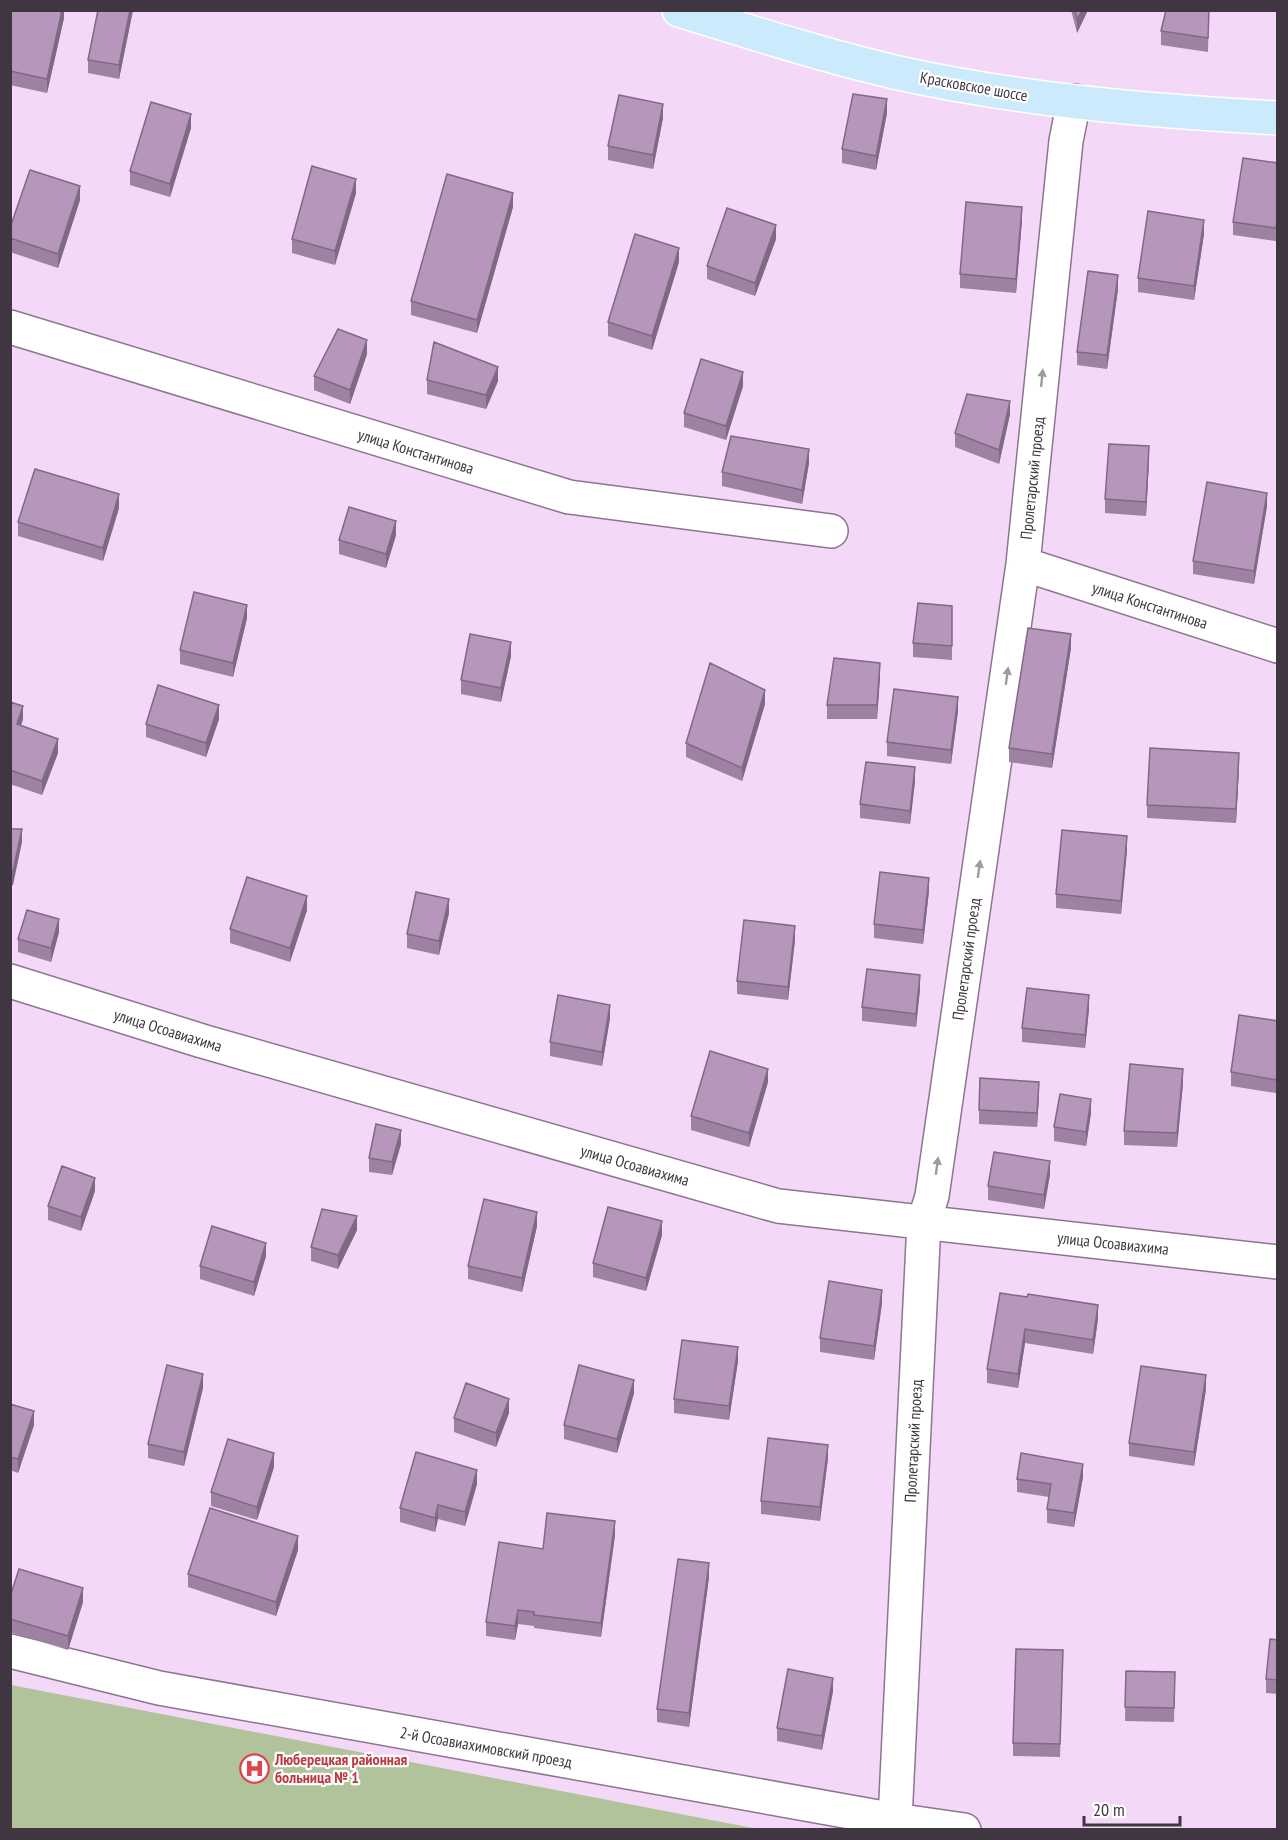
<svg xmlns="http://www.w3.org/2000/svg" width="1288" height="1840" font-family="'PT Sans Narrow',sans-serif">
<rect width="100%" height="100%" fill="#f3d9f7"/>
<!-- green -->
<path fill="#b1c39b" d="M10 1685H11L758 1829H11Z"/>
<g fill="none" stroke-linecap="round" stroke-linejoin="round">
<defs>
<path id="minor" d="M10 327 569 497 831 531
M1023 564 1278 646
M10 981 202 1041 778 1206 1278 1262
M10 1651 159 1688 895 1820 964 1830
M895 1820 924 1222 932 1196 1023 564 1066 141 1074 101"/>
<path id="major" d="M679 10C750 32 822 55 894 72 1019 100 1150 111 1278 118"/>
</defs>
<!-- minor casing -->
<use href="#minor" stroke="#8d7590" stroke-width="36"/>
<!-- major casing -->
<use href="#major" stroke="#fff" stroke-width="36"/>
<!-- minor -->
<use href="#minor" stroke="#fff" stroke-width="33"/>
<!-- major -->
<use href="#major" stroke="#cbeafb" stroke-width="33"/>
</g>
<!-- wall -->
<path fill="#9d82a1" d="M10 10H64V18L47 93 10 85Z
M133 10 119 79 88 73V60Z
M1071 10H1088L1077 33Z
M1209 10 1208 52 1161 45V31Z
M887 113 876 170 842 163V149Z
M663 118 653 169 608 160V146Z
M191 128 170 197 130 185V171Z
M1278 163V228L1276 241 1233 235V222Z
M356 193 335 265 292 253V239Z
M80 200 58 268 10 252V228Z
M513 207 477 333 411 315V301Z
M1022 220 1016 293 960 288V274Z
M1204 234 1194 300 1138 292V278Z
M776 239 755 296 707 279V266Z
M679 262 652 350 608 336V322Z
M1118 289 1107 369 1077 365V352Z
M367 354 350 404 314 390V376Z
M427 380 498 381 486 409 427 394Z
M743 386 726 440 684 427V413Z
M1010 414 999 464 955 447V433Z
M1149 460 1146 516 1105 513V499Z
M809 463 802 504 722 486V472Z
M1267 506 1254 584 1193 574V561Z
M119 508 103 561 18 536V522Z
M396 535 386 568 339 554V540Z
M952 606V660L913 657V643Z
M247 618 233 677 180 664V650Z
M1071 648 1052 768 1009 762V748Z
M511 656 501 702 461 694V680Z
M880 677 877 719H827V705Z
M10 702 23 719 21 725 58 753 42 795 10 784Z
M765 704 742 781 686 757V743Z
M958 711 951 764 887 756V742Z
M219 719 206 757 146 737V724Z
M1239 766 1236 823 1147 818V805Z
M915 781 910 824 860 818V804Z
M1127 850 1121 914 1056 908V894Z
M929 891 923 944 874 938V924Z
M307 910 290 962 230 943V929Z
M449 913 439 955 407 948V934Z
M59 932 51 962 18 952V939Z
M795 940 788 1000 737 994V981Z
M920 989 916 1027 862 1021V1007Z
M1089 1009 1085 1048 1022 1042V1028Z
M610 1018 602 1066 550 1056V1042Z
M1278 1021V1084L1276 1093 1231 1086V1072Z
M768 1082 749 1147 691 1130V1116Z
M1183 1083 1177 1147 1124 1145V1131Z
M1039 1095 1037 1127 979 1124V1110Z
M1091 1113 1086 1146 1054 1141V1127Z
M401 1144 392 1175 369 1172V1158Z
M1050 1174 1044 1209 988 1200V1186Z
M95 1191 81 1231 48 1220V1206Z
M537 1226 522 1292 468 1279V1266Z
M357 1230 338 1269 311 1261V1247Z
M662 1235 646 1291 593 1277V1263Z
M266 1256 254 1296 200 1279V1266Z
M1000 1293 1098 1319 1093 1354 1025 1343 1018 1388 987 1383V1369Z
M882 1303 874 1360 820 1352V1338Z
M738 1361 729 1420 674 1413V1399Z
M203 1388 184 1466 148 1458V1444Z
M1206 1389 1194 1466 1129 1456V1443Z
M634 1393 617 1453 564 1439V1425Z
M10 1404 34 1425 18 1473 10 1470Z
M509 1413 496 1447 454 1432V1418Z
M828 1458 820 1521 761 1514V1501Z
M274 1467 257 1520 211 1506V1492Z
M1083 1477 1074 1527 1047 1523V1509L1049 1497 1017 1492V1479Z
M477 1484 465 1526 438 1519 435 1532 400 1522V1508Z
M615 1535 601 1637 534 1628V1626L518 1624 515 1640 486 1636V1622L543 1549Z
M298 1550 276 1616 188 1587V1574Z
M709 1577 689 1727 657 1722V1709Z
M10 1597 83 1602 68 1650 10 1632Z
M1278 1640V1694L1266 1693V1679Z
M1063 1650 1060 1757 1013 1756V1743Z
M1126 1671 1175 1672 1174 1722 1125 1721Z
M833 1691 822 1750 777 1741V1728Z"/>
<!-- shaded-wall -->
<path fill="#7f6a83" d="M62 10H64V18L47 93V79Z
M130 10H133L119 79V65Z
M1082 10H1088L1077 33V19Z
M887 99V113L876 170V156Z
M663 104V118L653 169V155Z
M191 114V128L170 197V184Z
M356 179V193L335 265V251Z
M80 186V200L58 268V254Z
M513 193V207L477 333V320Z
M1022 207V220L1016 293V279Z
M1278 214V228L1276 241V228Z
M1204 220V234L1194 300V286Z
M776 225V239L755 296V283Z
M679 248V262L652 350V336Z
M1118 275V289L1107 369V355Z
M367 340V354L350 404V390Z
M498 367V381L486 409V395Z
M743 372V386L726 440V426Z
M1010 401V414L999 464V450Z
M1149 446V460L1146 516V502Z
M809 449V463L802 504V490Z
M1267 493V506L1254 584V571Z
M119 494V508L103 561V548Z
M396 521V535L386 568V554Z
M247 605V618L233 677V663Z
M1071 634V648L1052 768V754Z
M511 642V656L501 702V688Z
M880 663V677L877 719V705Z
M765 690V704L742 781V768Z
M958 697V711L951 764V750Z
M219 705V719L206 757V743Z
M23 706V719L17 738V724Z
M58 739V753L42 795V781Z
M1239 753V766L1236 823V809Z
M915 767V781L910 824V811Z
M22 829V842L13 885 10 886V872Z
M1127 836V850L1121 914V901Z
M929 878V891L923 944V930Z
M307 896V910L290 962V948Z
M449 899V913L439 955V941Z
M59 919V932L51 962V948Z
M795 926V940L788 1000V987Z
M920 975V989L916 1027V1014Z
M1089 995V1009L1085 1048V1035Z
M610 1005V1018L602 1066V1052Z
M768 1069V1082L749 1147V1133Z
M1183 1069V1083L1177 1147V1133Z
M1278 1071V1084L1276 1093V1080Z
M1039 1082V1095L1037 1127V1113Z
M1091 1099V1113L1086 1146V1132Z
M401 1130V1144L392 1175V1162Z
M1050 1161V1174L1044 1209V1195Z
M95 1178V1191L81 1231V1217Z
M537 1212V1226L522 1292V1278Z
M357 1216V1230L338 1269V1255Z
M662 1221V1235L646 1291V1278Z
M266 1243V1256L254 1296V1282Z
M882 1290V1303L874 1360V1346Z
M1098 1305V1319L1093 1354V1340Z
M1025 1329V1343L1018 1388V1374Z
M738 1347V1361L729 1420V1406Z
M203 1374V1388L184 1466V1452Z
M1206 1375V1389L1194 1466V1452Z
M634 1380V1393L617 1453V1439Z
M509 1399V1413L496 1447V1433Z
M34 1411V1425L18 1473V1459Z
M828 1445V1458L820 1521V1507Z
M274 1453V1467L257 1520V1507Z
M1083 1464V1477L1074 1527V1513Z
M477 1470V1484L465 1526V1512Z
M438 1505V1519L435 1532V1518Z
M615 1521V1535L601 1637V1623Z
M298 1536V1550L276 1616V1602Z
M709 1563V1577L689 1727V1713Z
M83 1588V1602L68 1650V1636Z
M518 1610V1624L515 1640V1626Z
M833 1678V1691L822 1750V1736Z"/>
<!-- building -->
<path fill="#b697bb" stroke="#7f6a83" stroke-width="1.5" d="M10 10H62L47 79 10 71Z
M98 10H130L119 65 88 60Z
M1075 10H1082L1077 19Z
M1166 10H1209L1208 38 1161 31Z
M853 94 887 99 876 156 842 149Z
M619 95 663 104 653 155 608 146Z
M151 102 191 114 170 184 130 171Z
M1243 158 1278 163V214L1276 228 1233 222Z
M312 166 356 179 335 251 292 239Z
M30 170 80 186 58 254 10 238V228Z
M447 174 513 193 477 320 411 301Z
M966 202 1022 207 1016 279 960 274Z
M727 208 776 225 755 283 707 266Z
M1148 211 1204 220 1194 286 1138 278Z
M635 234 679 248 652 336 608 322Z
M1088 271 1118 275 1107 355 1077 352Z
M338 329 367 340 350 390 314 376Z
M434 342 498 367 486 395 427 380Z
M701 359 743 372 726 426 684 413Z
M967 394 1010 401 999 450 955 433Z
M731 436 809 449 802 490 722 472Z
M1109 444 1149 446 1146 502 1105 499Z
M35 469 119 494 103 548 18 522Z
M1207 482 1267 493 1254 571 1193 561Z
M349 507 396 521 386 554 339 540Z
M194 592 247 605 233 663 180 650Z
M918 603 952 606V646L913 643Z
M1028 628 1071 634 1052 754 1009 748Z
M470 634 511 642 501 688 461 680Z
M834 658 880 663 877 705H827Z
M710 663 765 690 742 768 686 743Z
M158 685 219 705 206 743 146 724Z
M894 689 958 697 951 750 887 742Z
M10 702 23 706 17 724 58 739 42 781 10 770Z
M1150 748 1239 753 1236 809 1147 805Z
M866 762 915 767 910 811 860 804Z
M10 829H22L13 871 10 872Z
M1062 830 1127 836 1121 901 1056 894Z
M880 872 929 878 923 930 874 924Z
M247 877 307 896 290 948 230 929Z
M416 892 449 899 439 941 407 934Z
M27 910 59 919 51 948 18 939Z
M744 920 795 926 788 987 737 981Z
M867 969 920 975 916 1014 862 1007Z
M1027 988 1089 995 1085 1035 1022 1028Z
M558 995 610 1005 602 1052 550 1042Z
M1239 1015 1278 1021V1071L1276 1080 1231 1072Z
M710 1051 768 1069 749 1133 691 1116Z
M1130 1064 1183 1069 1177 1133 1124 1131Z
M980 1078 1039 1082 1037 1113 979 1110Z
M1060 1094 1091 1099 1086 1132 1054 1127Z
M376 1124 401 1130 392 1162 369 1158Z
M994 1152 1050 1161 1044 1195 988 1186Z
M62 1166 95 1178 81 1217 48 1206Z
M484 1199 537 1212 522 1278 468 1266Z
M608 1207 662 1221 646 1278 593 1263Z
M322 1209 357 1216 338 1255 311 1247Z
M212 1226 266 1243 254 1282 200 1266Z
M829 1281 882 1290 874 1346 820 1338Z
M1000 1293 1027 1297 1028 1294 1098 1305 1093 1340 1025 1329 1018 1374 987 1369Z
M682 1340 738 1347 729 1406 674 1399Z
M167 1365 203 1374 184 1452 148 1444Z
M579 1365 634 1380 617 1439 564 1425Z
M1141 1366 1206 1375 1194 1452 1129 1443Z
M466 1383 509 1399 496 1433 454 1418Z
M10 1404 34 1411 18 1459 10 1457Z
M768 1438 828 1445 820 1507 761 1501Z
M228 1439 274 1453 257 1507 211 1492Z
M416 1452 477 1470 465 1512 438 1505 435 1518 400 1508Z
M1021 1453 1083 1464 1074 1513 1047 1509 1051 1484 1017 1479Z
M210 1508 298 1536 276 1602 188 1574Z
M547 1513 615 1521 601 1623 534 1615V1612L518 1610 515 1626 486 1622 499 1542 543 1549Z
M678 1559 709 1563 689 1713 657 1709Z
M19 1569 83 1588 68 1636 10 1619V1597Z
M1270 1639 1278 1640V1680L1266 1679Z
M1016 1649 1063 1650 1060 1744 1013 1743Z
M788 1669 833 1678 822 1736 777 1728Z
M1126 1671 1175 1672 1174 1708 1125 1707Z"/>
<!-- one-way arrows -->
<defs><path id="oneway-solid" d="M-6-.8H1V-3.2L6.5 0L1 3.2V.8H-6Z" transform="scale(1.5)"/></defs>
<g fill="#a09aa0">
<use href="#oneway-solid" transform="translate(1042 378) rotate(-84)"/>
<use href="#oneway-solid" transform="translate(1007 676) rotate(-82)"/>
<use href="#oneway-solid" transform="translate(979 869) rotate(-82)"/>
<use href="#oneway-solid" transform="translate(937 1166) rotate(-82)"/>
</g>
<!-- icons -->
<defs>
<symbol id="hospital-ring" viewBox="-11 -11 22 22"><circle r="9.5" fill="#fff" stroke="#e0444e" stroke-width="1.5"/><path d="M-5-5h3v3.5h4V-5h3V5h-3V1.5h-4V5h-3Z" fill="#e0444e"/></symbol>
</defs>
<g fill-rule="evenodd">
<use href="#hospital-ring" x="238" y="1752" width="33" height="33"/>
</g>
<g text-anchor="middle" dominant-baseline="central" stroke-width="4.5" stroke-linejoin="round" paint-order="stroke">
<!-- street labels -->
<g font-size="16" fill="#403642" stroke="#fff">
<text transform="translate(974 86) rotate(10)">Красковское шоссе</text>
<text transform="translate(416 451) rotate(17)">улица Константинова</text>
<text transform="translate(1032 478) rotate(-84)">Пролетарский проезд</text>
<text transform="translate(1150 605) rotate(18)">улица Константинова</text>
<text transform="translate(966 959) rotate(-82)">Пролетарский проезд</text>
<text transform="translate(168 1030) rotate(17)">улица Осоавиахима</text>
<text transform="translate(635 1165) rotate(16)">улица Осоавиахима</text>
<text transform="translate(1113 1243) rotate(6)">улица Осоавиахима</text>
<text transform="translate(913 1441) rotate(-87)">Пролетарский проезд</text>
<text transform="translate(486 1747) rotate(10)">2-й Осоавиахимовский проезд</text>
</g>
<!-- health labels -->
<g font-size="16" font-weight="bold" fill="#be3a42" stroke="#fff" text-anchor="start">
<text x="275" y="1759">Люберецкая районная<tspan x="275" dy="18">больница № 1</tspan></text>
</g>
</g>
<!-- border -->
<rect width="1288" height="1840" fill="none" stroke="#403642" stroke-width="24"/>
<!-- scale -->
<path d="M1084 1816v9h96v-9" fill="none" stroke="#403642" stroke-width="3"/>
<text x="1093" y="1816" font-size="18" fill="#403642" stroke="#ffffff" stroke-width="4.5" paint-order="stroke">20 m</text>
</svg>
